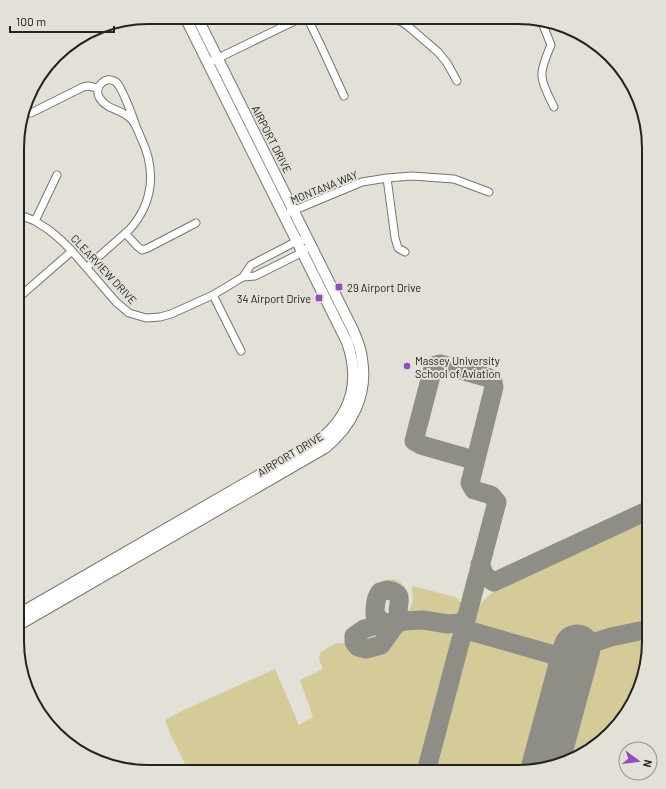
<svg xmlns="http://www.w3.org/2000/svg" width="666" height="789" font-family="Barlow,sans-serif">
<rect width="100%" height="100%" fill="#e2e0d7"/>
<!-- green -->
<path fill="#d5cb98" d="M649 517V650L627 714 584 754 527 772H431L473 615C484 597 493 591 511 582Z
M386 580C390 580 393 579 396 580 408 585 412 600 404 609 404 606 405 603 405 600 404 590 394 585 385 586Z
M413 586 455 597C459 600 464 604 463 610 462 612 461 613 459 615 451 622 440 618 429 617 423 617 417 617 411 616L407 613C411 608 413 602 413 596 412 592 411 590 413 586Z
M411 624C427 624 455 621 453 645L420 772H189L170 733 165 720 186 709 275 669 299 725 313 717 300 680 323 669C321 663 317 659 321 652 326 649 333 644 338 643 350 642 355 658 371 655V657L382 654V653C385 650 389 647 391 643 393 641 392 640 393 637 396 628 402 625 411 624Z"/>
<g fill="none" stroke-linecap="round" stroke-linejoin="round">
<!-- taxiway -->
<path stroke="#8e8d86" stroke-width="19" d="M480 564 485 576 494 582 649 510
M386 590C410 593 393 607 400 616 402 618 404 619 405 621L384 623 375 615C375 608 375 598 380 592 381 592 386 590 386 590Z
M384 623 364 629 354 636V642L358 647 366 649 381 645 397 623 405 621 423 620 448 624 460 623 466 618
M463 629 554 655 559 654 611 637 649 629
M426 772 497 502 491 495 474 490 470 483 494 387 493 382 489 378 440 364 436 365 433 368 414 441 421 445 470 459 477 455"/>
<!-- runway -->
<path stroke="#8e8d86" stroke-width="47" d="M545 766 577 648"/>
<defs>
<path id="street" d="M307 17 321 46 344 96
M390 18 402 22 409 27 438 52 447 63 457 81
M541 20 551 45C548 52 541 68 542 76 542 84 550 99 554 107
M208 63 303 17
M31 113 83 87 88 86 98 88
M387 178 395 238 398 248 405 252
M290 212 362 182 387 178 412 176 454 179 489 192
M18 214 35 221 49 230 61 240 72 251 116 302 129 313 146 318 160 317 171 314 213 295 243 277 251 265 297 241 308 239
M35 221 57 175
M125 233 137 246 142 250 148 248 196 223
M87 267 130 229C154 202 156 169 141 138 138 131 136 124 131 119 122 109 106 110 99 97 94 86 106 75 116 82 122 87 132 115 135 123
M243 277 255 276 303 252 306 249
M213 295 241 351
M18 298 72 251"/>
<path id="secondary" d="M17 615 318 441C352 415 361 382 347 342L185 17
M17 626 325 448C352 426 368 395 362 359 361 349 357 339 353 330L197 17"/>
</defs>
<!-- street casing -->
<use href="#street" stroke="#76756d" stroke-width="9"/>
<!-- secondary casing -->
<use href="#secondary" stroke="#76756d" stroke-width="12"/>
<!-- street -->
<use href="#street" stroke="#fff" stroke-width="7"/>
<!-- secondary -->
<use href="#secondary" stroke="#fff" stroke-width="10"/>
</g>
<!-- markers -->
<g fill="#914dc2" stroke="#e2e0d7" stroke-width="1.5">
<rect x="335" y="283" width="8" height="8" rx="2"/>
<rect x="315" y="294" width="8" height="8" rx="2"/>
<circle cx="407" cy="366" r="4"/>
</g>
<g text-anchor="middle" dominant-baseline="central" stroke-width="4" stroke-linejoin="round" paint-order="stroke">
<!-- street labels -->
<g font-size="11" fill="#23231f" stroke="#e2e0d7">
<text transform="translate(272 139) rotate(63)">AIRPORT DRIVE</text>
<text transform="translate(324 187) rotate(-22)">MONTANA WAY</text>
<text transform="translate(104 269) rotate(47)">CLEARVIEW DRIVE</text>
<text transform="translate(290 454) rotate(-31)">AIRPORT DRIVE</text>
</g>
<!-- poi labels -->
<g font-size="11" fill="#23231f" stroke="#e2e0d7" text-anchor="start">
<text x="347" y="287">29 Airport Drive</text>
<text x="311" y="298" text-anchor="end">34 Airport Drive</text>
<text x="415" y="360">Massey University<tspan x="415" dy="13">School of Aviation</tspan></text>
</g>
</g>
<!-- crop -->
<path d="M0 0H666V789H0ZM148 24H518A124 124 0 0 1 642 148V641A124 124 0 0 1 518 765H148A124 124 0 0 1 24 641V148A124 124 0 0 1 148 24Z" fill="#e2e0d7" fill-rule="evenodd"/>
<path fill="none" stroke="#23231f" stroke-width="2" d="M148 24H518A124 124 0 0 1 642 148V641A124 124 0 0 1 518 765H148A124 124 0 0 1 24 641V148A124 124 0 0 1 148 24Z"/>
<!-- north arrow -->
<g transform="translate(638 761) rotate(105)"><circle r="19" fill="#e2e0d7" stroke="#96948d"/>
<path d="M0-3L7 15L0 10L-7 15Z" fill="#914dc2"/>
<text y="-6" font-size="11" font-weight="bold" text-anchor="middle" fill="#23231f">N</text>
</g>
<!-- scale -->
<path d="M10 26v6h104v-6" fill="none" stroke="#23231f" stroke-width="2"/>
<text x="16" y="26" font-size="12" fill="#23231f" stroke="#e2e0d7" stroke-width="3" paint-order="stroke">100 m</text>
</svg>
